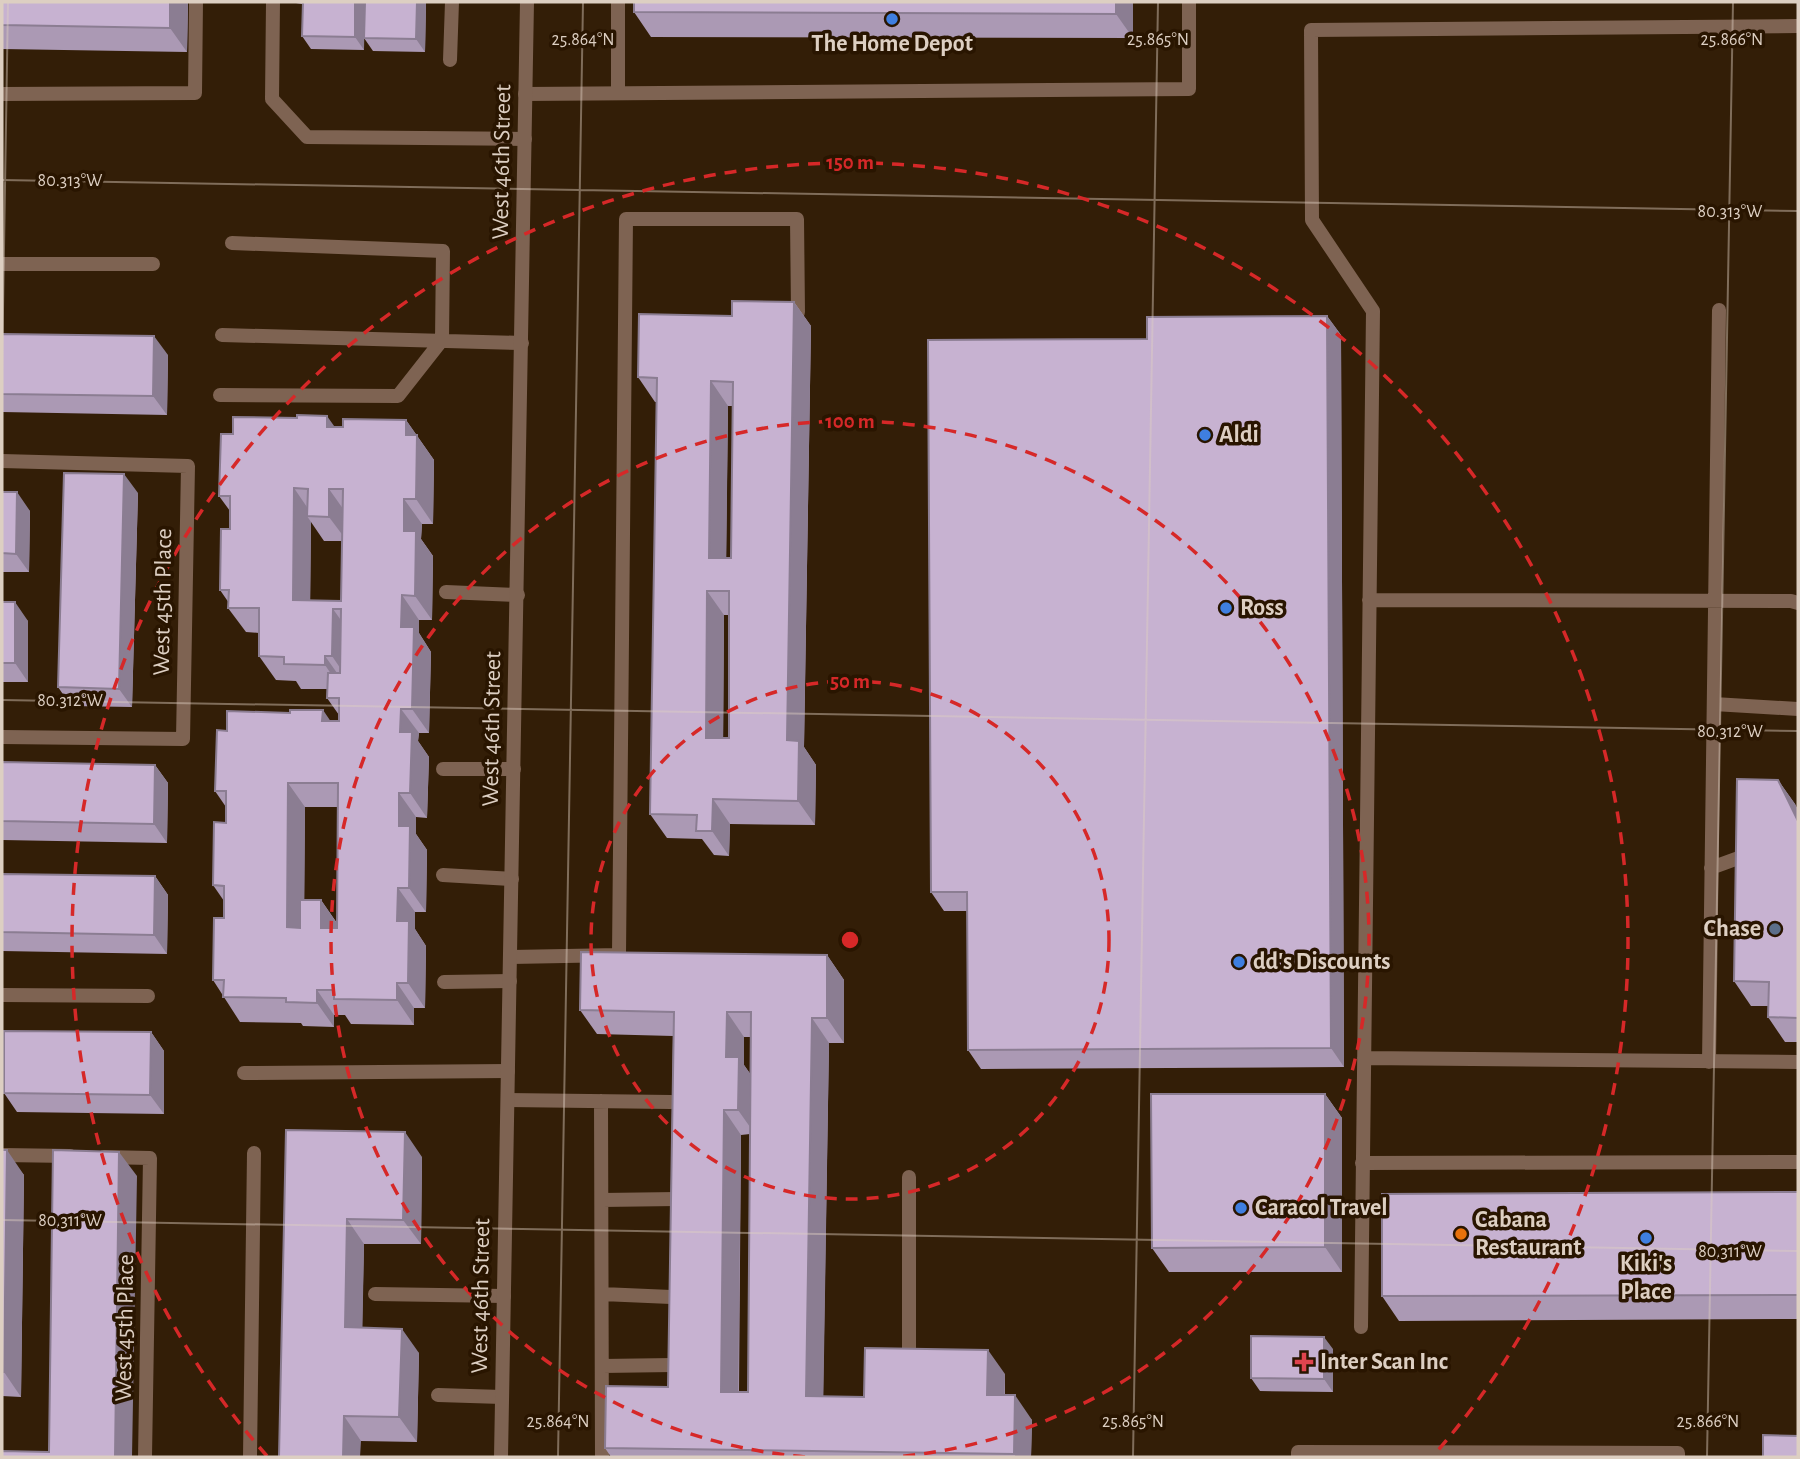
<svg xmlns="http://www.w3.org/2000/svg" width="1800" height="1459" font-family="'Alegreya Sans',sans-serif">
<rect width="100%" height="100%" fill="#331e07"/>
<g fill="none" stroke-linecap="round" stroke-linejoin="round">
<!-- service -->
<path stroke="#7e6352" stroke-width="14" d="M273 2 272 99 307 137 525 139
M450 60 452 2
M618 93V2
M2 94 195 93 196 2
M525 94 1189 89V2
M2 264H153
M222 335 522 343
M220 395 398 396 442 340 443 251 232 243
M446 592 518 595
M1369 600 1791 601 1798 603
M1714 704 1798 709
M443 769H514
M1711 868 1752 853
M443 875 512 879
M511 957 619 955 626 219H797L798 312
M444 982 510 981
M1364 1058 1798 1062
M1709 1062 1719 310
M244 1073 508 1071
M508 1100 671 1102
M601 1101 602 1457
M2 1155 70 1156
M104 1157 150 1158 145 1457
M1362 1163 1798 1162
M909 1177V1368
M602 1200 677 1199
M375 1294 504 1296
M602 1294 671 1297
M1361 1327 1373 311 1312 220 1311 30 1798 26
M602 1366 673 1365
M438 1395 502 1397
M250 1457 254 1153
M1298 1457V1452L1678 1453V1457"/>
<!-- minor -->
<path stroke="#7e6352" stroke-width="14" d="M2 461 188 466 183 739 2 737
M2 995 148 996"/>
<!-- tertiary -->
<path stroke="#7e6352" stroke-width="14" d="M501 1457 527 2"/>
</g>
<!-- wall -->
<path fill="#ab99b4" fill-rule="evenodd" d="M2 2H188L187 52 2 49Z
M294 2H442V3H426L425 52 373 51 364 38V50L311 49 302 36V4L296 3Z
M634 2H1133V38L651 37 634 12Z
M794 302 811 326 804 747 816 765 815 825 730 824 729 856 714 855 702 839 667 838 650 814 657 402H655L638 377 732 316ZM728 406H733L731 558H726ZM724 615H729V738H723Z
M1327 316 1341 335 1344 1067 981 1069 968 1050 967 911H944L931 892 1147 339Z
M2 334 168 355 167 415 2 412Z
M406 420 434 460 433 524H422L421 539 433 556 432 620H419V633L431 652 429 733H419L418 741 429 757 427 818 416 817V834L427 850 426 912H415V929L426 946 425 1008H414V1025L351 1024 345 1015H334V1027L303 1026 301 1023 240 1022 213 980 224 918V901L213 885 226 823V807L215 791 227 731 330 721H339V715L327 698V689H301L296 681 276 680 259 656V633L246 632 228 608 229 603 220 590 230 529V511L219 496 233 434 343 427ZM311 522 324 541H342L341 601 310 600ZM305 807H338L337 923 321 900H304Z
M2 492 30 511 29 572H2Z
M138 493 132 707 71 706 58 687Z
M2 602 28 621V682H2Z
M2 762 155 765 168 783 167 843 2 840Z
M1778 780 1795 804 1798 810V1042H1785L1768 1017V1006H1751L1734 981Z
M2 874 155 876 168 895 167 954 2 951Z
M827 955 844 980V1043H829L823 1396 864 1397 1005 1374V1395L1032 1420 1031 1457H611L605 1448 668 1387 673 1036 597 1034 580 1010ZM744 1037H751V1075L744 1065ZM750 1134 748 1392H739L741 1135Z
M151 1032 164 1051V1114L17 1112 4 1093Z
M1325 1094 1342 1118V1272H1169L1152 1248Z
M286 1130 422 1157 421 1244H364L362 1328 419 1353 417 1442 361 1441 279 1457Z
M2 1150 24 1175 21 1397 2 1396Z
M1798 1192V1319L1399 1321 1382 1296Z
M1333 1349V1392L1260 1391 1251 1378Z"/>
<!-- shaded-wall -->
<path fill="#8b7d92" d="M170 2H188L187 52 170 28Z
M355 2H365L364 50 355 37Z
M417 2H425L426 3 425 52 416 39Z
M1116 2H1133V38L1116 14Z
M794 302 811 326 804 747 816 765 815 825 798 801 787 740Z
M1327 316 1341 335 1344 1067 1331 1048Z
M154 336 168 355 167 415 153 396Z
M711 381 728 406 726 582 709 558Z
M327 416 344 440 327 427Z
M406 420 434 460 433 524 416 499 406 435Z
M124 474 138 493 132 707 119 689Z
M294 488 311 513 307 516 311 522 310 625 293 600Z
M329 489 346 513 347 541 329 517Z
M17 492 30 511 29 572 16 554Z
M404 499 422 524 421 539 433 556 432 620 415 596 404 531Z
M707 591 724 615 723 762 706 738Z
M402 595 419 620V633L431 652 429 733 412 709 401 627Z
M15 602 28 621V682L15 663Z
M333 609 350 633 349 681 332 656Z
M325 656 342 680V690L325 665Z
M401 709 419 733 418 741 429 757 427 818 410 793 400 732Z
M323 710 340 735 322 721Z
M155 765 168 783 167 843 154 824Z
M1778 780 1795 804 1798 810V821Z
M288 783 305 807 304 952 287 927Z
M399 793 416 817V834L427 850 426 912 409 888 399 826Z
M713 799 730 824 729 856 712 831Z
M155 876 168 895 167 954 154 935Z
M398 888 415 912V929L426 946 425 1008 408 983 397 921Z
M321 900 338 925V952L321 928Z
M827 955 844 980V1043L827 1018Z
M397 983 414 1008V1025L397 1000Z
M317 990 334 1015V1027L317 1003Z
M727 1012 744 1037V1065L756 1082 755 1134 738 1110 726 1057Z
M812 1018 829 1043 823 1420 806 1396Z
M151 1032 164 1051V1114L150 1095Z
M1325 1094 1342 1118V1272L1325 1247Z
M724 1110 741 1135 738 1416 721 1392Z
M405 1132 422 1157 421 1244 403 1220Z
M7 1150 24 1175 21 1397 4 1372Z
M119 1152 137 1176 132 1457H115Z
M347 1219 364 1244 362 1352 345 1327Z
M402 1329 419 1353 417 1442 399 1417Z
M1324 1337 1333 1349V1392L1324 1379Z
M988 1350 1005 1374 1004 1419 987 1395Z
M1015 1395 1032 1420 1031 1457H1016L1014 1454Z
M344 1416 361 1441 360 1457H343Z"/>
<!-- building -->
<path fill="#c7b2d1" stroke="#8b7d92" stroke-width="2" fill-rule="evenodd" d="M2 2H170V28L2 25Z
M303 2H355V37L302 36Z
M365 2H417L416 39 364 38Z
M634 2H1116V14L634 12Z
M732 301 794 302 787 740 799 741 798 801 713 799 712 831H696L697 815 650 814 657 378 638 377 639 314 732 316ZM711 381 733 382 731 558H709ZM707 591H729V738H706Z
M1327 316 1331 1048 968 1050 967 892H931L928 340 1147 339V317Z
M2 334 154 336 153 396 2 394Z
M297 415 327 416V427H343V419L406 420V435H417L416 499H404V531H416L415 596 402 595 401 627H414L412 709H401L400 732H412L410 793H399V826H410L409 888H398L397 921H409L408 983H397V1000L334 999V990H317V1003L286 1002V998L223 997 224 980H213L214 918H224V886L213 885 214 822 226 823V791H215L217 730 227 731V711L290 713V710H323L322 721H339V698H327L328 673H340L341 609H333L332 656H325V665L284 664V657L259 656V608H228L229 590H220L221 529H230V496H219L221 434H233V417L297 418ZM294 488 308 489 307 516 329 517V489H343L341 601 293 600ZM288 783H338L337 928H321V900H300V928L287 927Z
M64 473 124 474 119 689 58 687Z
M2 492H17L16 554 2 553Z
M2 602H15V663H2Z
M2 762 155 765 154 824 2 821Z
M1737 779 1778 780 1798 821V1018L1768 1017 1769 982 1734 981Z
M2 874 155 876 154 935 2 932Z
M581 952 827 955V1018H812L806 1396 864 1397 865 1348 988 1350 987 1395H1015L1014 1454 605 1448 606 1386 668 1387 674 1012 580 1010ZM727 1012H751L748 1392H721L724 1110H738L739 1057H726Z
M4 1031 151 1032 150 1095 4 1093Z
M1151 1094H1325V1247L1152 1248Z
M286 1130 405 1132 403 1220 347 1219 345 1327 402 1329 399 1417 344 1416 343 1457H279Z
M2 1150H7L4 1372H2Z
M53 1150 119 1152 115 1457H2V1451L49 1452Z
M1798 1192V1295L1382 1296V1194Z
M1251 1336 1324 1337V1379L1251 1378Z
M1763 1435 1798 1436V1457H1763Z"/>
<!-- ticks -->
<path fill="none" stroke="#ddcfc2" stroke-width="2" stroke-opacity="0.45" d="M2 180 1798 211M2 372 8 2M2 700 1798 731M2 1220 1798 1251M558 1457 583 2M1133 1457 1158 2M1707 1457 1733 2"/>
<!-- distance rings -->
<g fill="none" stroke="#d62828" stroke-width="3.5" stroke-dasharray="12 9">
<circle cx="850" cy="940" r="259"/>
<path d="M805 1457A519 519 0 1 1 895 1457"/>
<path d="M267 1456A778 778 0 1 1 1433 1456"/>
</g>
<!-- markers -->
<g fill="#3f7fe0" stroke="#291500" stroke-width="2.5">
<circle cx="892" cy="19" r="7"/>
<circle cx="1205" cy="435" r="7"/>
<circle cx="1226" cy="608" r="7"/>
<circle cx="1239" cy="962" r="7"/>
<circle cx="1241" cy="1208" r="7"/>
<circle cx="1646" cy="1238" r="7"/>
</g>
<circle fill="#5c6f8a" stroke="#291500" stroke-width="2.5" cx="1775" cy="929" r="7"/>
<circle fill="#e8710a" stroke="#291500" stroke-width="2.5" cx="1461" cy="1234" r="7"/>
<path fill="#e0444e" stroke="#291500" stroke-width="2.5" d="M1300.5 1351.5h7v7h7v7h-7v7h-7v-7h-7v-7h7z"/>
<g text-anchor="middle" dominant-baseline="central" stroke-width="7" stroke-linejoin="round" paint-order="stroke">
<!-- poi labels -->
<g font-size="24" font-weight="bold" fill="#ddcfc2" stroke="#291500" text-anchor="start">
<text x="892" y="44" text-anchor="middle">The Home Depot</text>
<text x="1219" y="435">Aldi</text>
<text x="1240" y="608">Ross</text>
<text x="1761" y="929" text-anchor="end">Chase</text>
<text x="1253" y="962">dd's Discounts</text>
<text x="1255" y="1208">Caracol Travel</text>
<text x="1475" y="1220">Cabana<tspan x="1475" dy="28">Restaurant</tspan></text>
<text x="1646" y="1264" text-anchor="middle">Kiki's<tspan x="1646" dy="28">Place</tspan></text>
<text x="1320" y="1362">Inter Scan Inc</text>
</g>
<!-- street labels -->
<g font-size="24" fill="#ddcfc2" stroke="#291500">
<text transform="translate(502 162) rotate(-89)">West 46th Street</text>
<text transform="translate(163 602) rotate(-89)">West 45th Place</text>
<text transform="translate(492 729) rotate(-89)">West 46th Street</text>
<text transform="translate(481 1296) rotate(-89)">West 46th Street</text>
<text transform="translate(125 1328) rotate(-89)">West 45th Place</text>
</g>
</g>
<g font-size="18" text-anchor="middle" fill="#ddcfc2" stroke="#291500" stroke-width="7" stroke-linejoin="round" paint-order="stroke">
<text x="583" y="45">25.864°N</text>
<text x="1158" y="45">25.865°N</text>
<text x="1732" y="45">25.866°N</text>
<text x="70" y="186">80.313°W</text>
<text x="1730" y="217">80.313°W</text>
<text x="70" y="706">80.312°W</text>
<text x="1730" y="737">80.312°W</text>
<text x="70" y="1226">80.311°W</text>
<text x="1730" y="1257">80.311°W</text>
<text x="558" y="1427">25.864°N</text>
<text x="1133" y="1427">25.865°N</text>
<text x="1708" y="1427">25.866°N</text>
</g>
<circle cx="850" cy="940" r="10" fill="#d62828" stroke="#291500" stroke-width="3.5"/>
<g font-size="21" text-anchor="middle" font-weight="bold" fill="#d62828" stroke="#291500" stroke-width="7" stroke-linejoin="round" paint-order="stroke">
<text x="850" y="169">150 m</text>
<text x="850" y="428">100 m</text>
<text x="850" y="688">50 m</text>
</g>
<!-- border -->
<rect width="1800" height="1459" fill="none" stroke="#ddcfc2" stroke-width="7"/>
</svg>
